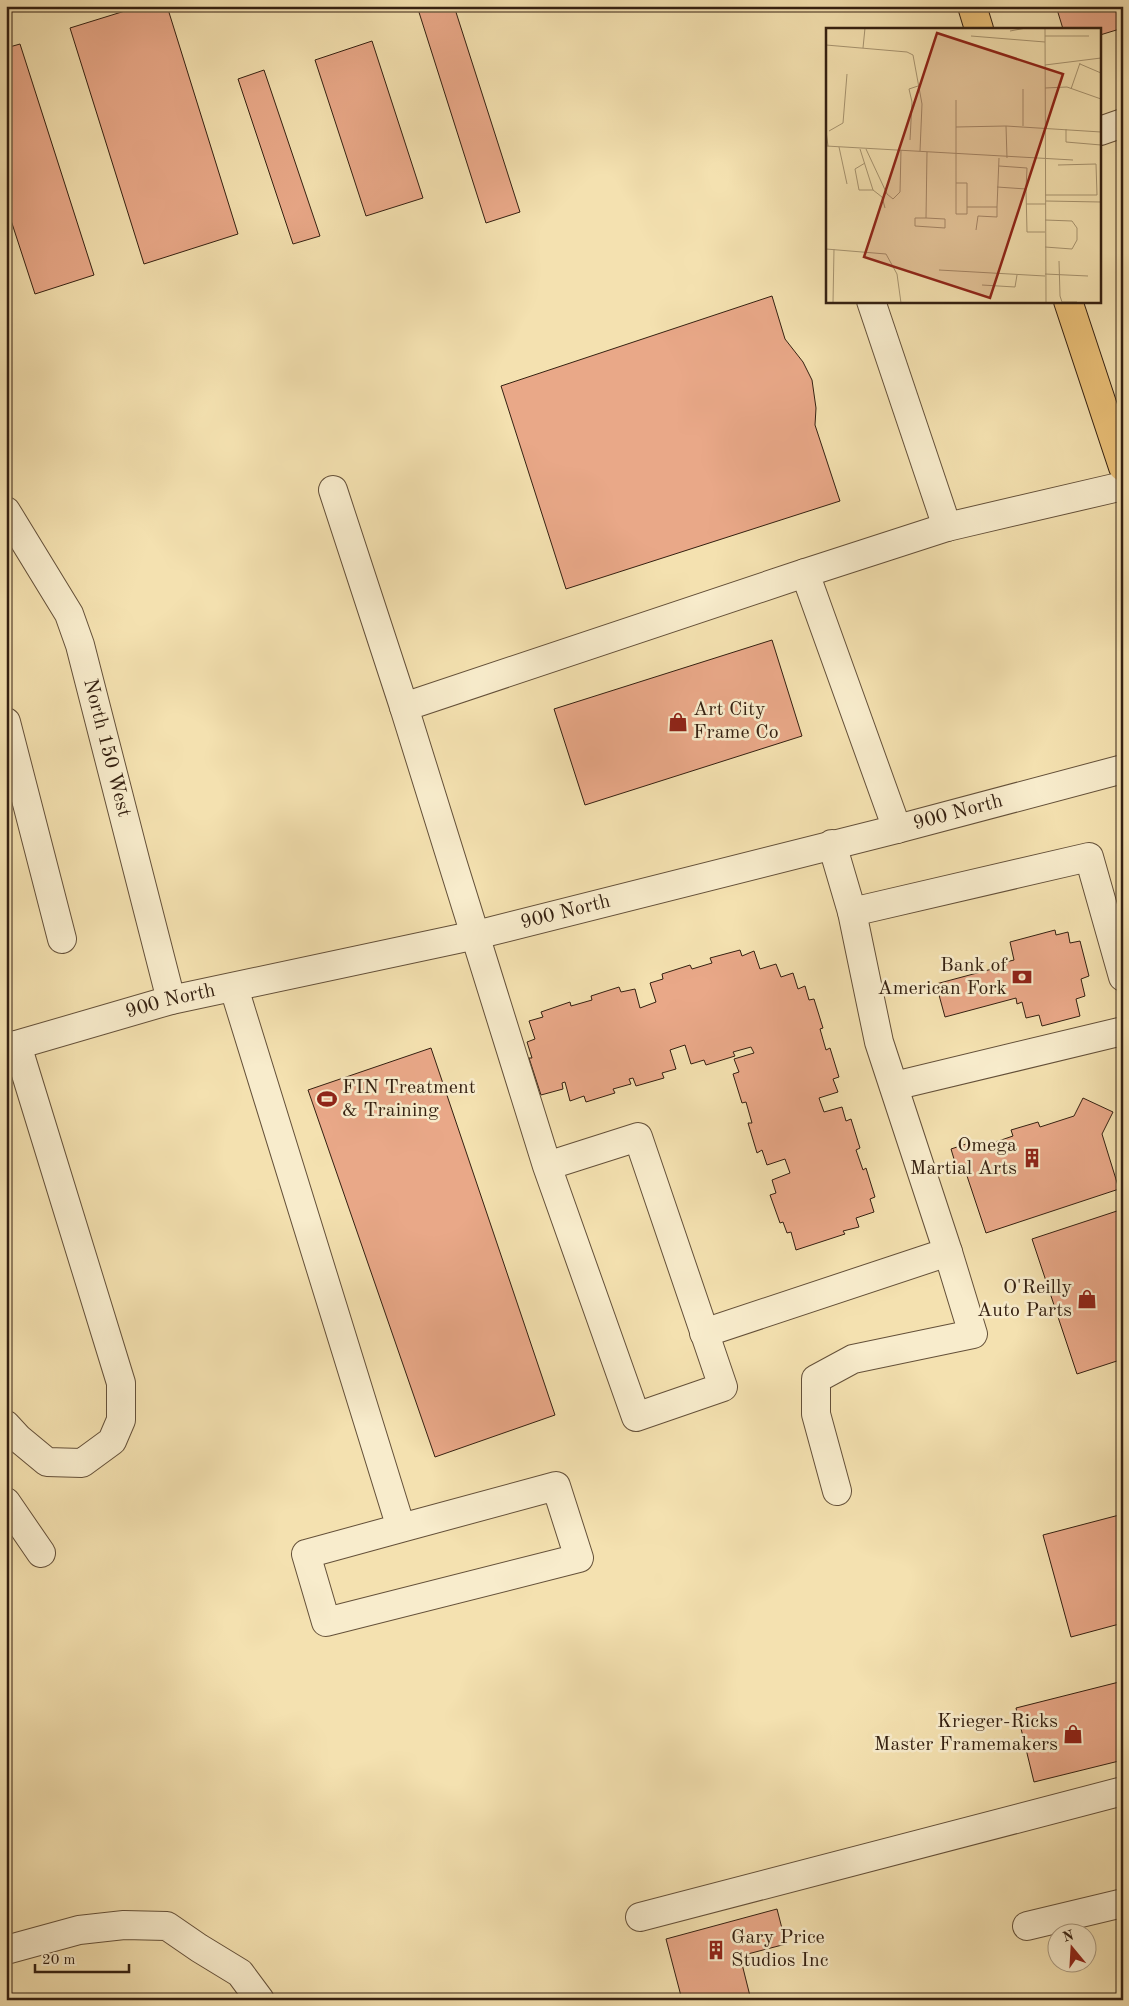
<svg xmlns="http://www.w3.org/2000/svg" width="1129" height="2006" font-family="'Old Standard TT',serif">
<rect width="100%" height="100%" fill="#f4e1b0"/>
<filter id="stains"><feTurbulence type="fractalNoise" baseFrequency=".004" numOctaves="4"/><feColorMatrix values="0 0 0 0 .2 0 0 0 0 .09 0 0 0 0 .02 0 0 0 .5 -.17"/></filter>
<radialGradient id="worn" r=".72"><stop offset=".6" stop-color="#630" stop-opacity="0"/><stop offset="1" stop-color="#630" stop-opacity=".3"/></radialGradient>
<!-- building -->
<path fill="#e9a888" stroke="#342011" d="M141 6H167L238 234 144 264 70 28Z
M417 6H454L520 212 486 223Z
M1056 6H1123V28L1100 35V29H1063Z
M372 41 423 198 366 216 315 60Z
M20 44 94 275 35 294 6 205V48Z
M264 70 320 236 293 244 238 79Z
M772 296 785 339 803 362 812 380 816 408 815 425 840 501 566 589 501 386Z
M772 640 802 736 585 805 554 709Z
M1055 930 1056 935 1068 932 1070 943 1080 941 1089 976 1081 979 1085 996 1076 999 1080 1016 1042 1026 1039 1015 1026 1018 1022 1002 1017 1004 1016 998 945 1017 936 984 1007 965 1006 962 1014 960 1010 942Z
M740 950 742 956 754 951 760 969 776 964 781 977 793 973 798 989 805 986 809 1000 814 999 823 1028 820 1029 826 1050 830 1048 839 1077 833 1079 838 1092 819 1098 824 1112 842 1107 846 1121 851 1119 860 1148 856 1150 863 1170 866 1168 875 1197 870 1199 874 1212 856 1218 859 1227 843 1231 845 1234 796 1250 791 1232 787 1233 783 1222 780 1223 770 1195 776 1193 772 1180 790 1173 785 1159 767 1165 762 1150 757 1153 748 1123H752L746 1102 742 1103 733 1074 739 1072 734 1059 754 1053 751 1047 733 1052 735 1056 706 1065 704 1060 691 1064 685 1045 670 1050 676 1069 662 1073 664 1078 636 1086 633 1078 629 1079 631 1084 613 1089 615 1093 586 1102 584 1096 570 1101 565 1082 562 1083 563 1089 541 1095 529 1058H532L527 1042 535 1039 529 1021 543 1017 541 1012 570 1002 571 1006 592 1000 591 996 619 987 621 992 635 989 640 1008 656 1002 650 983 663 979 662 974 690 965 692 969 712 963 710 958Z
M431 1048 555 1415 435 1457 308 1090Z
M1083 1098 1113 1112 1102 1134 1119 1189 986 1233 964 1167 957 1169 951 1149 972 1142 975 1149 1013 1136 1011 1130 1038 1122 1040 1127 1074 1116Z
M1123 1209V1359L1077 1374 1032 1239Z
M1123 1514V1623L1071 1637 1043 1535Z
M1123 1681V1760L1034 1782 1016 1708Z
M777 1909 786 1944 740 1956 751 2000H668L681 1996 666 1939Z"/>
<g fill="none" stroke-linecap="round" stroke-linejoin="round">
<defs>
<g id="minor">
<path d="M1100 131 1123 123"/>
<path d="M871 301 947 527"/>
<path d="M333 490 404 707"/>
<path id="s1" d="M6 511 69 614 80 645 171 1000"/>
<path d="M6 722 62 939"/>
<path d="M897 829 805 573 947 527 1123 486"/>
<path d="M852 912 1089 857 1123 977"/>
<path d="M234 988 401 1528 556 1486 579 1558 326 1622 306 1554 401 1528"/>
<path id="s2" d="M6 1048 171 1000 476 935 897 829 1123 769"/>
<path d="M894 1086 1123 1031"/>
<path d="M547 1166 638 1137 723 1387 636 1417 547 1166 404 707 805 573"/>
<path d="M704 1333 948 1252 879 1042 852 912 832 844"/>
<path d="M6 1425 18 1438 47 1462 82 1463 112 1441 121 1420V1383L17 1045"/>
<path d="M837 1491 816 1414V1379L853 1359 973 1334 948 1252"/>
<path d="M6 1502 41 1553"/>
<path d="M640 1917 1123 1791"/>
<path d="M1027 1926 1123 1903"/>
<path d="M6 1950 79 1930 124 1925 167 1926 199 1948 240 1973 260 2000"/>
</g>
<path id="major" d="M972 6 979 29
M1068 301 1123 467"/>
</defs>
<!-- minor casing -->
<use href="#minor" stroke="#645039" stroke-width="30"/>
<!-- major casing -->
<use href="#major" stroke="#342011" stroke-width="30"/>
<!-- minor -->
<use href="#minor" stroke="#f8eccc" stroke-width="28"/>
<!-- major -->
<use href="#major" stroke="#eac078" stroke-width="28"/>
</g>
<!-- icons -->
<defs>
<symbol id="shop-bare" viewBox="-9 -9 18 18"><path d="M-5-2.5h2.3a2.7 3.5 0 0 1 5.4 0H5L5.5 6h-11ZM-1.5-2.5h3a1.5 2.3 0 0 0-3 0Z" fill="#8f2418" stroke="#f8eccc" stroke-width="2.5" paint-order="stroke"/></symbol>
<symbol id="bank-bare" viewBox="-9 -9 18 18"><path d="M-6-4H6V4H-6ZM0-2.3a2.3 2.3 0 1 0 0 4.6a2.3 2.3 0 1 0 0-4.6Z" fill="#8f2418" stroke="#f8eccc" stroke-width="2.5" paint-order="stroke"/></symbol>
<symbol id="stadium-bare" viewBox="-9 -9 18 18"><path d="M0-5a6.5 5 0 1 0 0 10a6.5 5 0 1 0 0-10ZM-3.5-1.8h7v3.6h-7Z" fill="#8f2418" stroke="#f8eccc" stroke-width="2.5" paint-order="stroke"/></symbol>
<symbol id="building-bare" viewBox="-9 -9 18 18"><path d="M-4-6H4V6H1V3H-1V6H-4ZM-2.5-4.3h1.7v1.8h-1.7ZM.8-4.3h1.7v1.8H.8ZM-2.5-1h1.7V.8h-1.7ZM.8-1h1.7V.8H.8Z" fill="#8f2418" stroke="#f8eccc" stroke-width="2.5" paint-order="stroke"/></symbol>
</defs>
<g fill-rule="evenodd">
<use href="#shop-bare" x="664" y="708" width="28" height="28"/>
<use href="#bank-bare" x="1008" y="963" width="28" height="28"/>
<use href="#stadium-bare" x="313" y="1085" width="28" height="28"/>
<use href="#building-bare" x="1018" y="1144" width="28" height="28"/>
<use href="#shop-bare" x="1073" y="1285" width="28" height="28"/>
<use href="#shop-bare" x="1059" y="1720" width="28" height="28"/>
<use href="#building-bare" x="702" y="1936" width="28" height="28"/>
</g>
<g text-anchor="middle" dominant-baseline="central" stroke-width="5" stroke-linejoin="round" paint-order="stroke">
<!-- poi labels -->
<g font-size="20" fill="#342011" stroke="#f8eccc" text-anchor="end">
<text x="693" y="710" text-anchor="start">Art City<tspan x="693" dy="23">Frame Co</tspan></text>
<text x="1007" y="966">Bank of<tspan x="1007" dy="23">American Fork</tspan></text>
<text x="342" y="1088" text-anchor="start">FIN Treatment<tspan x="342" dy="23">&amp; Training</tspan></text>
<text x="1017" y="1146">Omega<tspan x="1017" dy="23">Martial Arts</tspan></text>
<text x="1072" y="1288">O'Reilly<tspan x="1072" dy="23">Auto Parts</tspan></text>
<text x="1058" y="1722">Krieger-Ricks<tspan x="1058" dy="23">Master Framemakers</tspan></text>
<text x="731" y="1938" text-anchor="start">Gary Price<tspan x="731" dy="23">Studios Inc</tspan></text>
</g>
<!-- street labels -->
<g font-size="20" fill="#342011" stroke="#f8eccc">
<text stroke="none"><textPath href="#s1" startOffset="260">North 150 West</textPath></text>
<text stroke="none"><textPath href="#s2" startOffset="981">900 North</textPath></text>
<text stroke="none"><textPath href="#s2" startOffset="576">900 North</textPath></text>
<text stroke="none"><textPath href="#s2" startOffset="171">900 North</textPath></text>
</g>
</g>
<!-- overview -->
<g transform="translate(826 28)">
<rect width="275" height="275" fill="#f4e1b0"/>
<path fill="none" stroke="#a79470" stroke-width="1" d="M219 0 220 275M184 3 200 0M145 8 219 14M219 8H263M0 17 81 24 87 27 96 76 94 123M37 20 39 0M254 36 275 45M219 37 275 30M219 60 241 59 275 71M197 61V98M245 61 254 35M130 72V99M240 101V114L275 117M0 103 2 118M3 103 17 95 21 46M84 112 86 74 83 61 92 58M0 118 247 132M13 119 21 156M34 121 47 162 56 169 59 180M40 121 61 166 67 171 74 164 75 122M181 130 180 98 275 104M39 135 29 141 33 162H47M130 155H141V186H130V99L180 98M171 159 200 161 201 140 173 138M200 161 201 204H219M219 167H271L270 136 232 137M220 173 275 174M200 176H220M141 179H171L173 130M100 190H89V198L119 200V191L100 190 101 124M150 202 152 188 171 189V179M219 219 246 221 251 212V200L246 193 219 192M0 221 60 226 71 246 75 275M233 233 234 268 236 274H251M113 242 219 248M219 246 262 248M156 257 189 259 191 247M7 275 8 221"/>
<path fill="#8f2418" fill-opacity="0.15" stroke="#8f2418" stroke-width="2.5" d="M111 5 237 46 164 270 38 229Z"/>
<rect width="275" height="275" fill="none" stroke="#342011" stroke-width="2.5"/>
</g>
<!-- margin -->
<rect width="1129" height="2006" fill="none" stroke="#f4e1b0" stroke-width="25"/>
<rect x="8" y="8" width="1114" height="1991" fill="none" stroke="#342011" stroke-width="2.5"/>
<rect x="12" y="12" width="1104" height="1981" fill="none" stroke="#342011"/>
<!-- north arrow -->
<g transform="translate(1072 1948) rotate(342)"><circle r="24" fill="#f8eccc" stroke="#aa9a81"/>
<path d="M0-4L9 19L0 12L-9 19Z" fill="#8f2418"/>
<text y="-8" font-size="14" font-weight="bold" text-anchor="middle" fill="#342011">N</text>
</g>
<!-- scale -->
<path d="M35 1964v8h94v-8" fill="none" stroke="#342011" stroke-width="2.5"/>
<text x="42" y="1964" font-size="15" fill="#342011" stroke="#f8eccc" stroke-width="4" paint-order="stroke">20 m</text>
<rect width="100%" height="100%" filter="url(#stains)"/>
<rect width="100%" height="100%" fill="url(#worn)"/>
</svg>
